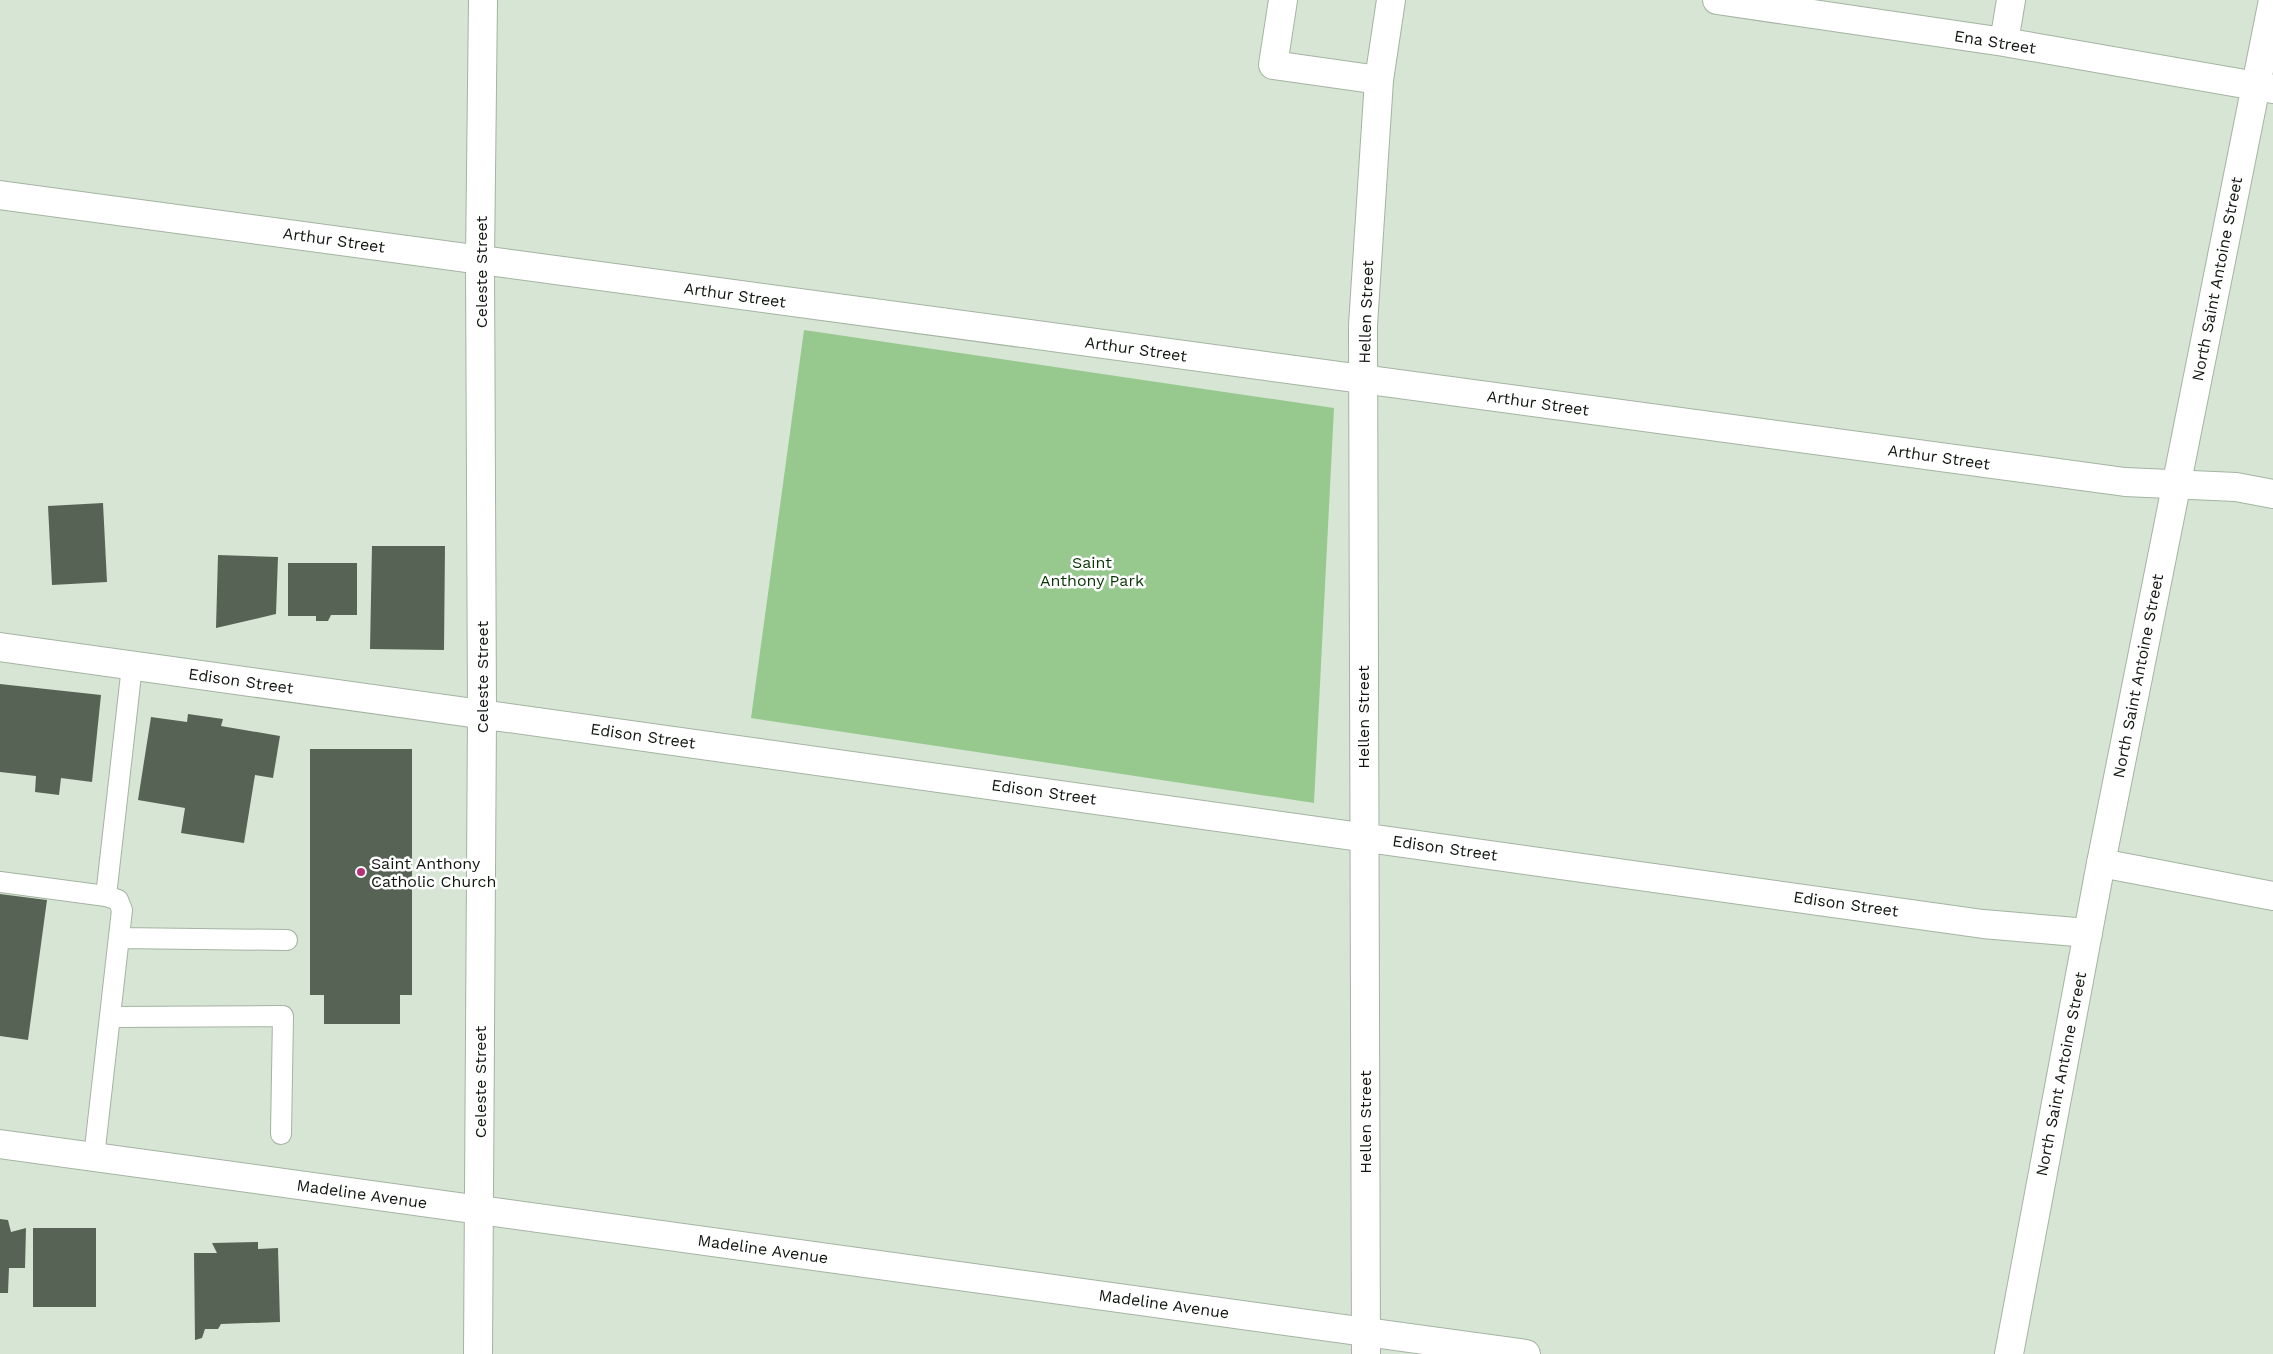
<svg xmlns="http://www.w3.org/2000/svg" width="2273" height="1354" font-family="'Work Sans',sans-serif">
<rect width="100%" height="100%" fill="#d7e6d4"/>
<!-- green -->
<path fill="#97c98f" d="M804 330 1334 408 1314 803 751 718Z"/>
<!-- building -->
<path fill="#576455" d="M103 503 107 582 52 585 48 506Z
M372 546H445L444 650 370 649Z
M218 555 278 557 276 614 216 628Z
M288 563H357V615H331L328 621H316V616H288Z
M0 684 101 695 92 782 61 778 59 795 35 792 36 776 0 772Z
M188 714 223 719 221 726 280 736 273 778 255 775 244 843 181 833 185 808 138 800 151 717 187 722Z
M310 749H412V995H400V1024H324V995H310Z
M0 894 47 900 28 1040 0 1036Z
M0 1219 8 1220 11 1232 26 1228 25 1268H9L8 1293H0Z
M33 1228H96V1307H33Z
M258 1242V1249L278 1248 280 1322 221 1324 218 1329H205L202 1338 195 1340 194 1253H217L212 1243Z"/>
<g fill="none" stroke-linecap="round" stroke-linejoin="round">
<defs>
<path id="lane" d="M0 882 106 896
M119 938 287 940
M110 1017 283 1016 281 1134
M94 1157 122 910 118 900 106 896 132 666"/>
<path id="street" d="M1283 0 1273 65 1379 80 1391 0
M1717 0 2004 42 2273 89
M2004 42 2011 0
M0 195 2125 482 2236 487 2273 494
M0 647 1983 924 2088 933
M2101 863 2273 896
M478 1354 482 714 480 260 483 0
M1366 1354 1363 325 1379 80"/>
<path id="secondary" d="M0 1144 1526 1354
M2009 1354 2101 863 2273 0"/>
</defs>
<!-- lane casing -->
<use href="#lane" stroke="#a4b3a2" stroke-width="22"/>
<!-- street casing -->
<use href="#street" stroke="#a4b3a2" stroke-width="30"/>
<!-- secondary casing -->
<use href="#secondary" stroke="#a4b3a2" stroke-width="30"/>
<!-- lane -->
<use href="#lane" stroke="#fff" stroke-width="20"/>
<!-- street -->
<use href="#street" stroke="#fff" stroke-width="28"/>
<!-- secondary -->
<use href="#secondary" stroke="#fff" stroke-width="28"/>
</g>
<!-- markers -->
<circle fill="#b43078" stroke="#fff" stroke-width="2" cx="361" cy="872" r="5"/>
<g text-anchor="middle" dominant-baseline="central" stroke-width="5" stroke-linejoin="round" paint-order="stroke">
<!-- street labels -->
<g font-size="16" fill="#10150f" stroke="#fff">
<text transform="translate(1995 42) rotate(9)">Ena Street</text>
<text transform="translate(334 240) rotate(8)">Arthur Street</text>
<text transform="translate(481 272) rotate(-90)">Celeste Street</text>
<text transform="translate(2217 279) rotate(-79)">North Saint Antoine Street</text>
<text transform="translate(735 295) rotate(8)">Arthur Street</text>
<text transform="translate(1366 312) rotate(-88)">Hellen Street</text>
<text transform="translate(1136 349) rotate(8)">Arthur Street</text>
<text transform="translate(1538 403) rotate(8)">Arthur Street</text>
<text transform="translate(1939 457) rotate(8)">Arthur Street</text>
<text transform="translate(2138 676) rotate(-79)">North Saint Antoine Street</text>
<text transform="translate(482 677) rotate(-90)">Celeste Street</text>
<text transform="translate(241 681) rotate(8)">Edison Street</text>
<text transform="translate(1363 717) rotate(-90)">Hellen Street</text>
<text transform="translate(643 736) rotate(8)">Edison Street</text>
<text transform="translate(1044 792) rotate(8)">Edison Street</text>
<text transform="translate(1445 848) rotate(8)">Edison Street</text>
<text transform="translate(1846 904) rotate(8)">Edison Street</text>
<text transform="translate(2061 1074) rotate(-79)">North Saint Antoine Street</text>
<text transform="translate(480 1082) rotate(-90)">Celeste Street</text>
<text transform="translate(1365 1122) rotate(-90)">Hellen Street</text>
<text transform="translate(362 1194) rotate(8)">Madeline Avenue</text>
<text transform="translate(763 1249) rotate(8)">Madeline Avenue</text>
<text transform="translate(1164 1304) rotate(8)">Madeline Avenue</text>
</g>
<!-- park labels -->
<g font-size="16" fill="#083503" stroke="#fff">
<text x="1092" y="562">Saint<tspan x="1092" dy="18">Anthony Park</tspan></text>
</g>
<!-- poi labels -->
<g font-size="16" fill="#10150f" stroke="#fff" text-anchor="start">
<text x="371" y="863">Saint Anthony<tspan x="371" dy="18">Catholic Church</tspan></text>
</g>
</g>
</svg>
